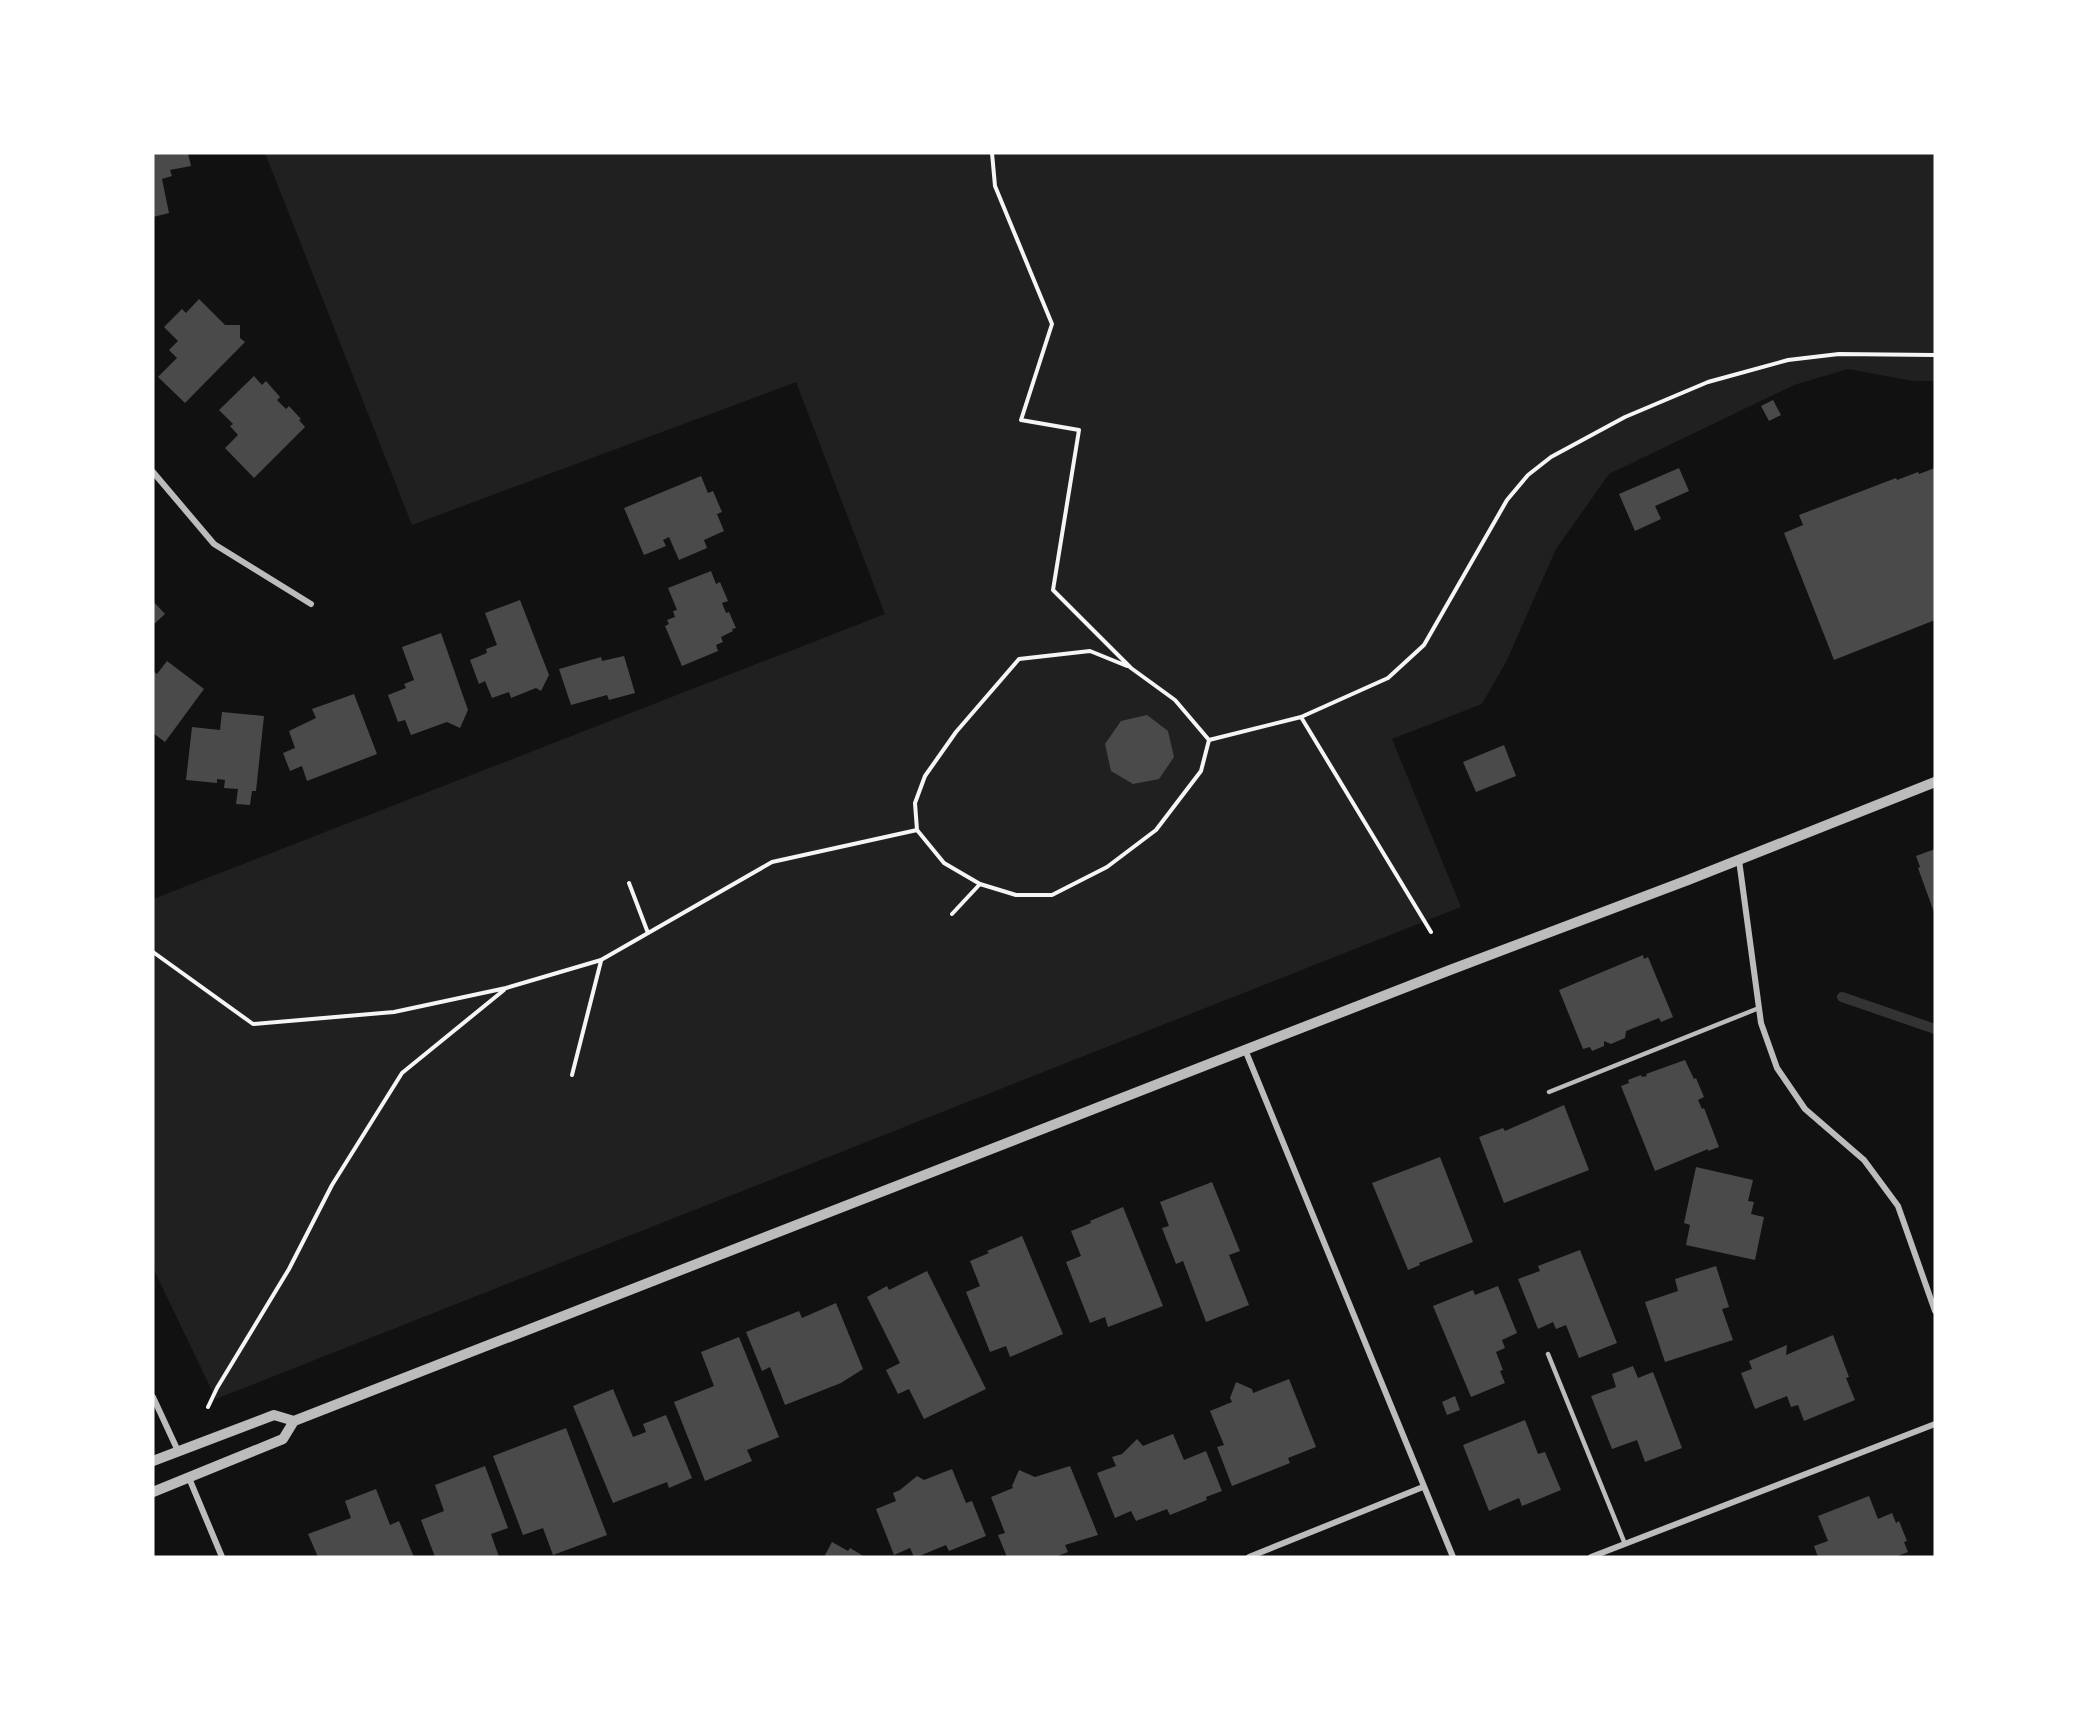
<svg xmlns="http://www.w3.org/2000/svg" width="2088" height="1710" font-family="Arial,sans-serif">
<rect width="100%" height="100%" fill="#111"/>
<!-- green -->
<path fill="#202020" d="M265 153H1935V381H1913L1848 369 1794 385 1609 474 1556 549 1506 662 1482 704 1392 739 1461 907 216 1399 153 1268V899L885 614 796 382 412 525Z"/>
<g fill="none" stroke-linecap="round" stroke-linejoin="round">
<!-- stream -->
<path stroke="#333" stroke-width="10" d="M1842 997 1935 1029"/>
</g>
<!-- building -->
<path fill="#4a4a4a" d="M153 153H188L191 166 170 170 172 176 162 179 169 213 153 217Z
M199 299 225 325H240V338L245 342 185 403 158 377 177 358 169 350 178 341 164 327 182 309 186 313Z
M254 376 262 385 266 381 280 397 277 400 286 409 289 406 301 419 299 420 305 427 254 478 225 448 238 435 230 426 233 424 219 410Z
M1773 400 1781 415 1769 421 1761 406Z
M1679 468 1689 491 1655 506 1661 519 1635 531 1619 494Z
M1935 468V620L1834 660 1784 533 1803 525 1799 515 1896 478 1897 480 1918 472 1919 474Z
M701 476 708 493 713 491 722 512 717 514 724 531 704 540 707 548 679 560 669 537 663 540 666 546 644 555 624 508Z
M711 571 716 584 720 582 728 601 722 603 726 613 729 612 736 628 732 629 733 631 721 637 723 642 716 645 718 651 682 666 665 626 669 624 667 620 675 617 673 611 677 610 668 588Z
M520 600 549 675 541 691 536 688 511 698 509 692 492 698 485 681 479 684 470 660 487 653 486 649 497 645 485 613Z
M153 601 165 614 153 625Z
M441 633 468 710 460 728 447 722 411 735 405 720 398 722 388 695 406 688 404 684 414 680 402 647Z
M624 656 635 693 609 700 607 695 571 705 559 669 601 657 602 661Z
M167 661 204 689 165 742 153 733V671L157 674Z
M354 694 377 754 307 781 302 766 290 771 283 753 295 748 289 731 316 718 312 709Z
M222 712 264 716 256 791H252L250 805 236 804 238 789 224 788 225 780 217 779V783L186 780 192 727 220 730Z
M1147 715 1168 731 1174 757 1159 779 1133 784 1111 771 1105 744 1121 721Z
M1504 745 1516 776 1476 792 1463 762Z
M1935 849V915L1918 868 1920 867 1916 856Z
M1643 955 1644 959 1648 957 1673 1017 1661 1022 1659 1018 1626 1031 1625 1038 1611 1044 1604 1041V1046L1592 1051 1590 1047 1583 1049 1559 990Z
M1685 1060 1694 1079 1696 1078 1704 1097 1698 1100 1702 1109 1704 1108 1719 1147 1708 1151V1149L1655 1171 1621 1086 1629 1083 1628 1080 1641 1075 1642 1077 1647 1076 1646 1074Z
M1564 1105 1589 1170 1504 1203 1479 1137 1503 1128 1505 1131Z
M1440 1157 1473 1242 1419 1263 1420 1265 1408 1270 1372 1183Z
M1696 1167 1753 1180 1748 1201 1754 1202 1751 1214 1764 1217 1755 1260 1686 1245 1690 1225 1684 1223Z
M1212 1182 1240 1251 1229 1255 1249 1305 1206 1322 1183 1261 1176 1264 1162 1228 1169 1226 1160 1202Z
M1123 1207 1163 1306 1108 1327 1105 1317 1090 1323 1066 1262 1081 1256 1071 1231 1091 1223 1090 1221Z
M1022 1236 1063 1334 1010 1357 1006 1346 990 1352 966 1292 980 1286 970 1261 989 1253 987 1251Z
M1580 1250 1617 1343 1579 1358 1566 1325 1556 1329 1553 1322 1538 1329 1518 1279 1540 1271 1538 1266Z
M1716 1266 1729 1307 1722 1309 1733 1340 1665 1362 1645 1302 1678 1291 1675 1279Z
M927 1271 986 1389 924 1419 909 1389 898 1394 886 1370 900 1363 867 1297 887 1286 889 1290Z
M1498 1286 1517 1333 1502 1340 1505 1348 1496 1352 1503 1370 1500 1371 1505 1383 1471 1397 1433 1306 1473 1290 1475 1295Z
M836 1303 863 1369 841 1383 785 1405 770 1367 762 1371 746 1332 799 1311 802 1318Z
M1833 1335 1849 1377 1846 1378 1855 1400 1804 1421 1798 1405 1791 1407 1787 1396 1755 1409 1741 1373 1752 1369 1749 1361 1787 1345 1786 1355Z
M739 1337 779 1437 747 1450 752 1461 705 1481 674 1402 714 1386 701 1352Z
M1633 1366 1638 1378 1653 1372 1682 1448 1645 1462 1637 1440 1612 1449 1591 1396 1616 1387 1612 1374Z
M1289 1379 1316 1447 1288 1458 1290 1463 1232 1486 1217 1447 1224 1445 1210 1411 1232 1402 1230 1398 1236 1382 1252 1389 1253 1393Z
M613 1389 633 1437 646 1432 643 1424 666 1415 692 1478 669 1488 667 1482 613 1503 573 1406Z
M1455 1396 1460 1410 1447 1415 1442 1402Z
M1525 1420 1538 1454 1545 1452 1561 1490 1522 1506 1519 1498 1489 1511 1463 1445Z
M566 1428 607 1535 553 1555 543 1528 523 1535 493 1456Z
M1173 1434 1184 1460 1206 1451 1222 1491 1206 1497 1207 1500 1170 1515 1167 1509 1136 1521 1131 1511 1115 1518 1097 1473 1116 1466 1112 1457 1122 1454 1137 1439 1143 1446Z
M485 1466 508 1528 491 1534 499 1557H435L421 1520 444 1511 435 1485Z
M1070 1466 1098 1535 1065 1545 1068 1552 1055 1557H1007L998 1535 1005 1533 991 1497 1013 1488 1012 1486 1019 1470 1035 1477Z
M952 1469 966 1503 972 1501 986 1536 949 1551 946 1545 917 1557H914L910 1548 894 1555 876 1509 896 1501 893 1493 900 1490 917 1476 924 1480Z
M376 1489 390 1525 399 1521 414 1557H318L308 1534 351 1518 345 1501Z
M1869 1496 1878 1519 1892 1513 1896 1523 1899 1521 1907 1541 1904 1542 1908 1552 1895 1557H1818L1814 1546 1828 1541 1818 1516Z
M832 1542 848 1551 850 1548 865 1557H824Z"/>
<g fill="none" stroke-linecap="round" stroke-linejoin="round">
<!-- path -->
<path stroke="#f5f5f5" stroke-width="4" d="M992 153 995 186 1052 324 1021 420 1079 430 1053 590 1131 668 1175 700 1209 740 1301 717 1431 932
M1127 666 1090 651 1019 659 956 732 925 776 915 803 917 830 944 863 980 884 1016 895H1052L1107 867 1156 830 1201 771 1209 740
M1301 717 1388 678 1424 645 1507 500 1528 475 1551 457 1625 417 1708 382 1788 360 1839 354 1935 355
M629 883 648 933
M952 914 980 884
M153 952 253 1024 394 1012 506 988 601 960 772 862 917 830
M572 1075 601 961
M208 1407 217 1388 289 1269 332 1185 402 1073 504 990"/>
<!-- service -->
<path stroke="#bcbcbc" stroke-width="4.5" d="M1549 1092 1759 1008
M1548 1354 1625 1544"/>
<!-- minor -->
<path stroke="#bcbcbc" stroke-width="6" d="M153 472 214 544 311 604
M1739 860 1761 1023 1777 1068 1805 1109 1864 1160 1898 1206 1935 1311
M1246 1052 1453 1557
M153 1397 178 1451
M189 1478 222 1557
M1249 1557 1423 1487
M1591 1557 1935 1424"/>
<!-- tertiary -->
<path stroke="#bcbcbc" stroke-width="10" d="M153 1461 274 1415 294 1421
M153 1492 283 1439 294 1421 1450 970 1688 880 1935 782"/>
</g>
<!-- border -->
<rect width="2088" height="1710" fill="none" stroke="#ffffff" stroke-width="309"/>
</svg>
